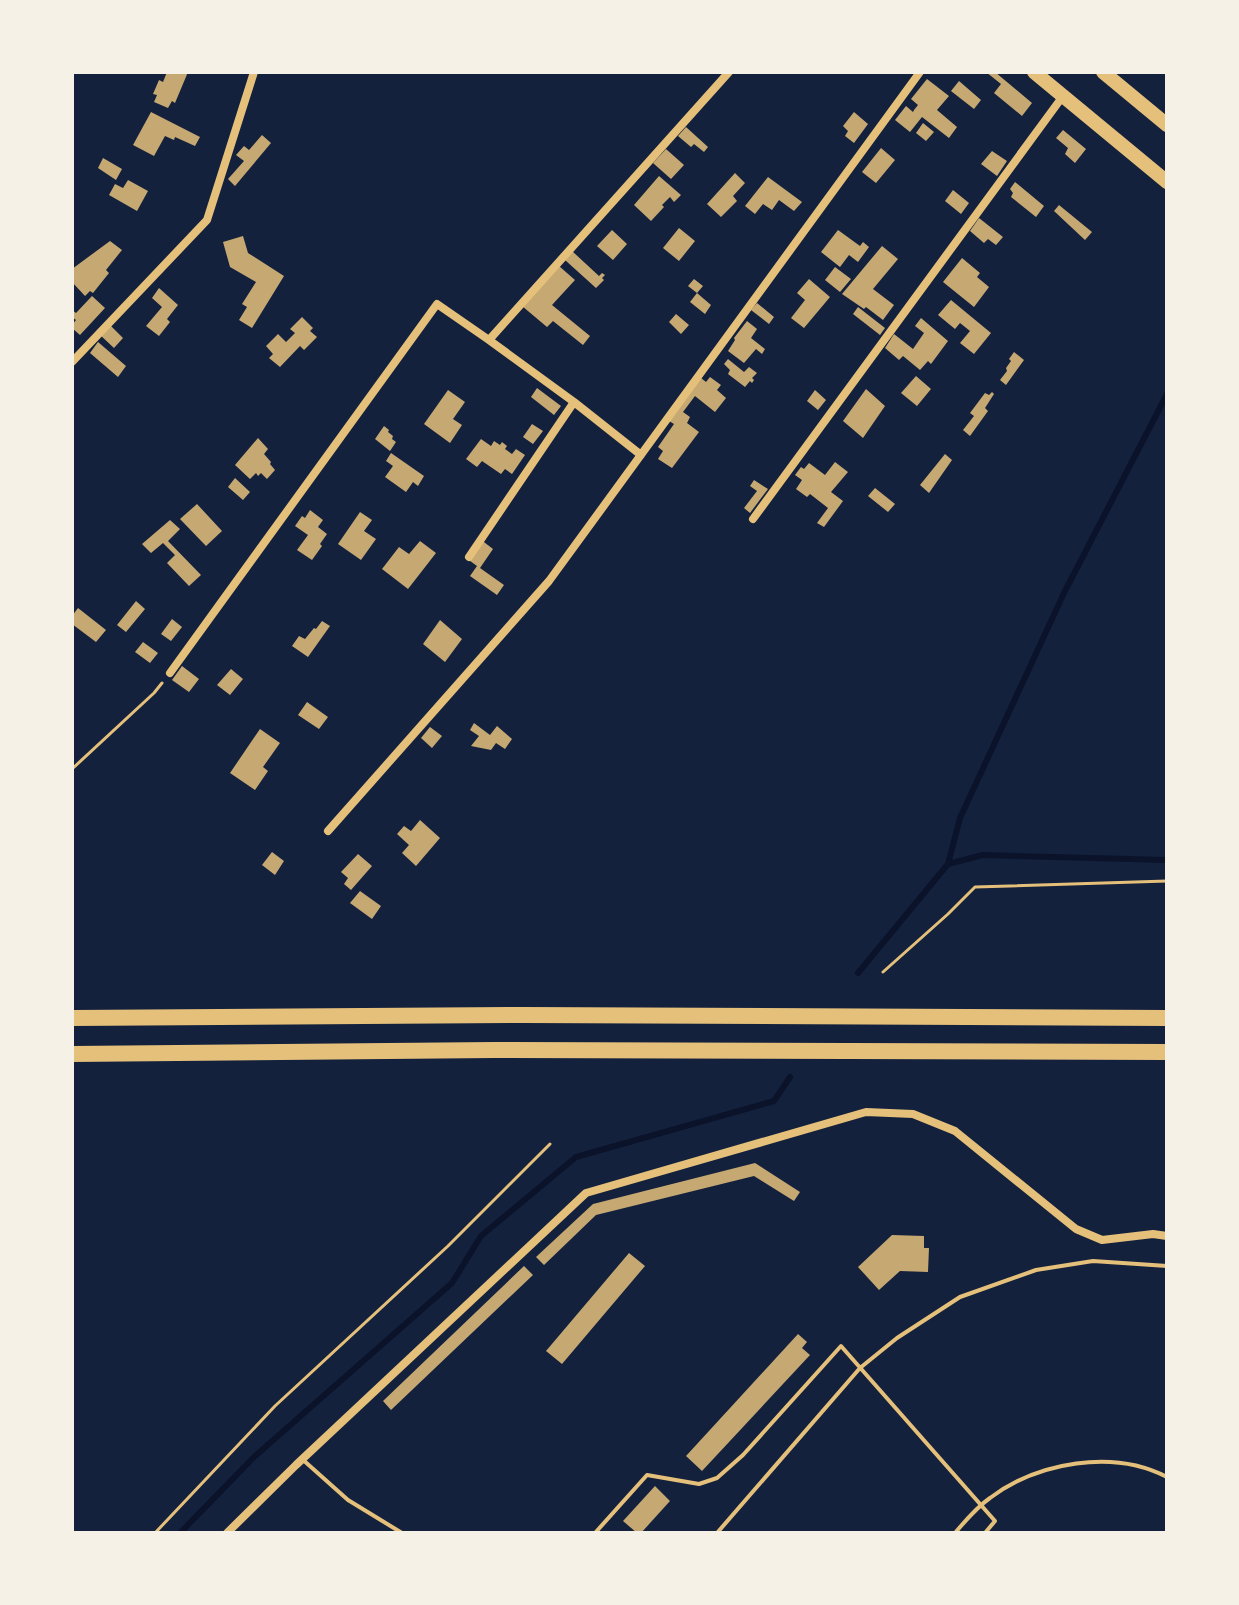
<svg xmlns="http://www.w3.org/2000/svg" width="1239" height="1605" font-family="'Nunito Sans',sans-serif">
<rect width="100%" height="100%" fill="#14213d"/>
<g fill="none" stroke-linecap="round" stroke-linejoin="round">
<!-- stream -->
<path stroke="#0b132b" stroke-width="6" d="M948 864 960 818 1064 593 1167 394
M858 973 948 864 983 855 1167 860
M180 1533 254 1457 452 1283 481 1236 576 1157 774 1101 790 1077"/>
</g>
<!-- building -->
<path fill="#c6a872" d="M167 72H188L175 103 172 101 168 108 154 102 157 95 153 94 159 80 163 82Z
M986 72H995L1032 103 1022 116 994 93 1001 84Z
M927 79 949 96 937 110 957 127 949 138 922 117 910 132 895 120 906 106 913 112 914 110 918 105 911 99Z
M959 81 981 100 974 109 951 91Z
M151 112 200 137 195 146 175 137 174 140 165 136 154 156 133 145Z
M854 112 868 124 854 143 845 136 848 131 843 126Z
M923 123 934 132 926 141 916 133Z
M686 127 708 147 704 152 694 144 691 147 678 136Z
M1063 130 1086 149 1075 163 1065 154 1068 148 1056 138Z
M262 135 271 143 235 186 228 179 244 161 236 155 244 146 249 150Z
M881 148 895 160 876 183 862 172Z
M666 149 684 165 671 179 653 163Z
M992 151 1007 161 997 176 981 164Z
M103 158 122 169 116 180 98 168Z
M735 173 745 183 733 196 737 201 721 217 707 204Z
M659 176 681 195 674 202 670 197 662 205 664 207 651 221 634 205Z
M768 177 802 202 794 211 779 200 772 210 763 204 755 214 745 206Z
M128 180 148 191 137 211 109 195 115 184 123 188Z
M1015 182 1044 206 1036 217 1011 197 1013 193 1010 189Z
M953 190 969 203 961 214 945 201Z
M1059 205 1092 232 1085 240 1054 211Z
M979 218 1003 237 996 245 988 239 984 243 970 231Z
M679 228 695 241 679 261 663 248Z
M612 230 627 244 613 260 597 246Z
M838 230 860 246 863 242 869 247 858 262 849 255 840 267 821 252Z
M243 236 248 253 284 276 252 328 239 320 247 307 242 304 256 282 230 267 223 242Z
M110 241 122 250 106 270 109 273 93 293 90 291 85 296 72 282V269Z
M882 246 898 259 873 289 894 305 883 320 866 307 864 309 842 294Z
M572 251 599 276 602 273 605 275 602 278 604 280 596 288 565 260Z
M962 258 980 273 977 277 989 287 974 307 943 282Z
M559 266 575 280 552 305 590 336 583 345 553 321 547 327 522 306Z
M835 267 851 279 840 292 825 280Z
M694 279 703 286 697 293 711 305 705 314 690 302 697 293 688 286Z
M809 279 830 297 804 328 791 318 805 300 797 293Z
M159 288 178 305 167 319 170 322 159 336 146 326 162 307 152 298Z
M92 296 105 308 80 335 72 328V325L76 320 72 317V310L76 313Z
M951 300 991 333 974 354 960 343 970 331 960 323 955 329 938 315Z
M757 303 774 317 769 324 751 310Z
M858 307 885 328 880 335 853 314Z
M676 314 689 325 681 334 669 322Z
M302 317 313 328 310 331 317 337 304 350 300 346 280 367 269 358 273 354 266 346 278 334 286 342 295 333 290 329Z
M921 318 948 341 931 364 928 361 920 370 903 356 899 360 885 348 894 334 913 349 924 333 915 326Z
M747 321 757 329 751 338 765 349 762 354 756 349 744 363 728 351 735 340 734 338Z
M109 324 123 338 114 348 99 334Z
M98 342 126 366 118 377 90 353Z
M1014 352 1024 360 1006 385 1000 380 1007 371 1006 368 1011 361 1009 359Z
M728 359 744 372 749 367 757 373 752 378 754 380 752 383 750 381 745 387 728 374 730 370 724 364Z
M916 376 931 389 917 406 901 393Z
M710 377 721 385 717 390 726 398 715 412 695 396 683 412 690 417 687 423 699 432 672 468 658 459 663 451 658 447 674 424 669 421 701 378 706 382Z
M537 388 561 406 554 415 531 397Z
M866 389 885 406 863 438 843 421Z
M448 390 465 402 453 419 462 425 450 443 424 424Z
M815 390 826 400 818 410 807 401Z
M992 392 994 394 985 408 988 411 970 436 963 430 974 416 970 413 985 393 989 395Z
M532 424 543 431 533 444 523 437Z
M384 426 389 430 388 432 393 436 392 439 396 442 390 451 375 439Z
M258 438 268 449 264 454 271 462 270 464 275 470 267 479 261 473 258 476 256 473 250 479 235 465Z
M481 439 491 446 494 441 500 445 502 442 507 446 505 449 512 454 516 449 525 455 512 474 505 469 501 474 482 461 477 467 466 459Z
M391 453 424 476 418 486 413 482 406 492 385 477 393 466 386 461Z
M945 454 952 460 929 493 920 485Z
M835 462 848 472 831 492 843 501 824 527 817 523 828 508 810 494 807 497 796 489 802 480 795 475 801 467 804 469 809 463 825 475Z
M235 478 250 492 243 500 228 487Z
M754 480 768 489 750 513 744 508 757 491 750 486Z
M875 488 895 504 888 512 868 496Z
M197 504 222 531 206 546 180 519Z
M310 510 323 520 318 527 327 534 320 544 322 546 312 560 297 550 308 535 295 526 302 516 305 518Z
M360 512 372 520 364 531 376 539 361 560 338 544Z
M170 520 180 529 168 541 201 575 189 586 167 563 175 555 163 543 151 553 142 544Z
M480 539 493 549 480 568 504 585 497 595 470 576 477 566 466 558Z
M420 541 436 553 408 589 382 569 399 547 409 554Z
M136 601 145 609 126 632 117 625Z
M78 608 106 630 96 642 72 624V616Z
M172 619 182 627 171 641 161 634Z
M440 620 462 639 445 662 423 644Z
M322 621 330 626 308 657 292 646 299 636 305 639 314 628 316 629Z
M143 642 158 653 150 663 135 652Z
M182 666 199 679 189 692 172 680Z
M231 669 243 679 230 695 217 685Z
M307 702 328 717 319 729 298 715Z
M474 723 490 735 497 726 512 739 505 749 496 743 491 750 471 746 479 736 470 730Z
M430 727 442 736 432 748 421 738Z
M260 729 280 743 263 767 268 771 255 790 230 773Z
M420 820 440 838 416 866 402 853 409 845 397 834 404 826 411 831Z
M272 852 284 861 275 875 262 865Z
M358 854 372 866 351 890 344 884 348 878 341 872Z
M360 891 381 906 372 919 350 903Z
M755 1163 800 1192 794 1201 754 1176 596 1215 544 1265 536 1257 593 1204Z
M892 1235 924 1236V1248H929L928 1272 900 1271 879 1290 858 1267Z
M629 1253 645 1266 562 1364 546 1351Z
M524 1266 533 1275 391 1410 383 1401Z
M798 1334 807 1342 802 1348 810 1355 702 1471 686 1456Z
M655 1486 670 1501 641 1533H637L623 1521Z"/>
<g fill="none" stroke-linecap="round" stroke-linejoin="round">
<!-- path -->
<path stroke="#e5c07b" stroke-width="3" d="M72 769 154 693 162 683
M883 972 948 914 975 887 1167 881
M155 1533 275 1406 448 1246 550 1144"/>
<!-- service -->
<path stroke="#e5c07b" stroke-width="4" d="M302 1459 348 1500 402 1533
M595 1533 647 1475 699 1484 717 1478 743 1455 841 1346 995 1521 985 1533
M717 1533 860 1368 897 1338 960 1297 1036 1270 1093 1261 1167 1266
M955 1533C965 1521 977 1507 990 1498 1038 1462 1113 1449 1167 1477"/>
<!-- minor -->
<path stroke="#e5c07b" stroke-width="8" d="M489 340 574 402 641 455
M72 362 207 220 254 72
M753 519 1063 96
M469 557 574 402
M170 673 437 304 489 340 729 72
M328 831 549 581 920 72
M227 1533 296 1465 586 1193 866 1112 913 1114 955 1131 1076 1229 1102 1240 1153 1234 1167 1236"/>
<!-- primary -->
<path stroke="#e5c07b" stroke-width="14" d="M1034 72 1167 182
M1103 72 1167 125"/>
<!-- motorway -->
<path stroke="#e5c07b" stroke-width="16" d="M72 1018 523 1015 1167 1018
M72 1054 494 1050 1167 1052"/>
</g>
<!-- border -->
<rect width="1239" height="1605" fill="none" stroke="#f6f1e7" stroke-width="148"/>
</svg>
